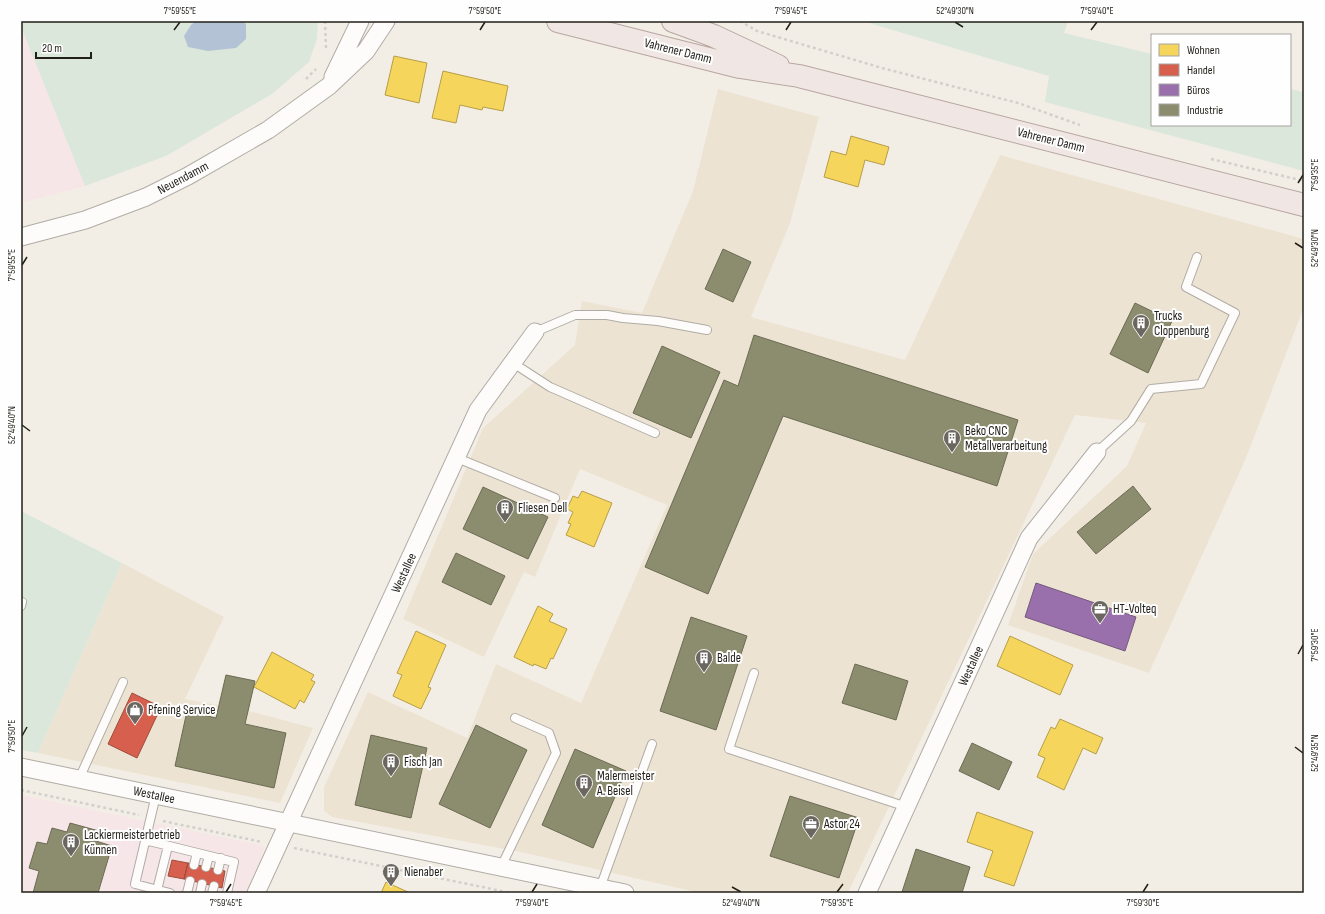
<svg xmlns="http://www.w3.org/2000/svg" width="1325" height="914" font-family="'Sofia Sans Condensed',sans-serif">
<rect width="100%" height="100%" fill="#f3eee5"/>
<!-- commercial -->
<path fill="#f6e6e7" d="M21 27 85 186 21 203Z
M21 795 264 846 261 857 245 893H21Z"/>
<!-- built -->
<path fill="#ede3d3" d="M718 89 819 117 790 223 751 317 905 360 1000 155 1304 239V307L1246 458 1149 673 1008 625 1033 554 1127 466 1146 423 1075 415 848 893H700L521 852 332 817 324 811V787L368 692 467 738 496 664 581 703 667 505 580 469 535 577 524 572 484 657 403 619 483 428 575 345 582 301 642 313 693 191Z
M122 563 224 617 185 699 218 705 225 674 255 680 249 711 313 728 280 803 38 753Z"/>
<!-- green -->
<path fill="#dbe7db" d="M21 21H318L317 39 309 62 272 94 166 156 85 186 21 27Z
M862 21H1068L1064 33 1152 54V125H1290V89L1304 92V171L1045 102 1049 76Z
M21 511 122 563 38 753 21 750Z"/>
<!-- water -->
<path fill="#b4c2d5" d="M196 21H242L246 24V39L236 48 208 51 188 47 184 36 191 25Z"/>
<!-- homes -->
<path fill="#f6d55c" stroke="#b69e48" d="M394 56 427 63 419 103 385 95Z
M443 71 508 86 503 111 483 107 482 110 460 105 456 123 432 118Z
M851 136 889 147 884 165 865 160 858 187 824 177 831 151 846 155Z
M582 491 612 503 594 547 566 535 571 524 568 523 573 512 567 509 573 496 578 498Z
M538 606 553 614 549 621 567 629 553 659 551 658 546 669 534 664 533 666 514 657Z
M416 631 446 645 428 687 431 688 421 709 393 696 402 675 397 673Z
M1010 636 1073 665 1060 695 997 666Z
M272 652 314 675 311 680 315 682 304 703 300 700 295 709 254 687Z
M1060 719 1103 738 1096 754 1083 748 1064 790 1037 777 1045 758 1038 755 1051 727 1055 729Z
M977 812 1033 832 1014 886 984 876 993 851 967 842Z
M386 882 410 893H381Z"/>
<!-- shops -->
<path fill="#d6604d" stroke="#a04c3d" d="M132 693 161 707 137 758 108 744Z
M172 860 188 863 184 879 168 876Z
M188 863 225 871 222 888 184 879Z"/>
<!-- offices -->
<path fill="#9970ab" stroke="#75587f" d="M1036 583 1136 617 1125 651 1025 617Z"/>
<!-- industry -->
<path fill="#8c8c6e" stroke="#6c6b54" d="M723 249 751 262 733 302 705 289Z
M1135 303 1172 321 1148 373 1110 354Z
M754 335 1018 420 997 486 783 416 708 594 645 567 724 380 738 386Z
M662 346 720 372 691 438 633 413Z
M1133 486 1151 509 1096 554 1077 532Z
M483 487 548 517 528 559 463 529Z
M456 553 505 576 491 605 442 582Z
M691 617 747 636 716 730 660 711Z
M855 664 908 681 896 720 842 703Z
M226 675 255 681 245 724 286 733 274 788 175 766 187 711 216 718Z
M476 725 527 750 490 828 439 804Z
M371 735 427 748 411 818 355 805Z
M972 743 1012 762 999 790 959 771Z
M575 749 626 771 593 848 542 825Z
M790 796 859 818 839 878 770 856Z
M70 823 99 831 96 841 112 846 98 893H33L39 871 29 868 37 842 47 844 52 828 67 832Z
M916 849 970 867 962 893 902 892Z"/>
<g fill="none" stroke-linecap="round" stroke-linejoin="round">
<defs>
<path id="lane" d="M535 332 575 315H607L623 318 658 321 707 330
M513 363 550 387 655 433
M1097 452 1131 421 1151 389 1201 384 1235 313 1186 287 1197 257
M457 458 555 498
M21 606 22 602
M754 673 729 749 907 807
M79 779 123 682
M156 795 135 884 170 893
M145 840 234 862 227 893
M194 865 197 853
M206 867 209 856
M501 867 556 753 549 733 515 718
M218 870 221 858
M600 888 652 744
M157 890 168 846
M187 893 190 881
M200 893 202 884
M212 893 214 886"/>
<path id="street" d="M333 77 360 21
M21 237 85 220 146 197 188 176 268 130 329 86 366 51 386 21
M21 767 625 893
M256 893 478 410 535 332
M867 893 1029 538 1097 452"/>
<path id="primary" d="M558 21 740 67 799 76 1304 205
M673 21 714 36 778 66"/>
</defs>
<!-- lane casing -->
<use href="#lane" stroke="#b0aca5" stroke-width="10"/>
<!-- street casing -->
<use href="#street" stroke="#b0aca5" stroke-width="19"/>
<!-- primary casing -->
<use href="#primary" stroke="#b8a6a0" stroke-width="24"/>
<!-- path -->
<path stroke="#d2d0cd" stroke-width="2.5" stroke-dasharray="3 3" stroke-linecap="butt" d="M325 21 326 48
M740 21 757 31 882 68 1018 103 1080 125
M306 79 316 69
M1211 159 1304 181
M21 790 139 815
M163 821 262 842
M294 848 511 893"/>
<!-- lane -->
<use href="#lane" stroke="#fdfcfb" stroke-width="8"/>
<!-- street -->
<use href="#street" stroke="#fdfcfb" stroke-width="17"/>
<!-- primary -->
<use href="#primary" stroke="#f0e7e4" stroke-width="22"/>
</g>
<!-- ticks -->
<path fill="none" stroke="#221f19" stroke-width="1.5" d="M955 22 963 27M174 30 180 22M480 30 485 22M786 30 791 22M1091 30 1097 22M1298 183 1303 175M1295 243 1303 248M22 265 27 257M22 425 30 431M1298 654 1303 645M22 736 27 727M1295 747 1303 753M732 887 741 892M226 892 231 884M532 892 537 884M837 892 843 884M1143 892 1148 884"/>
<!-- icons -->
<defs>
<symbol id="building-pin" viewBox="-11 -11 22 30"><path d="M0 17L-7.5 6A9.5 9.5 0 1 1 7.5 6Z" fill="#6b6760" stroke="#fefefe"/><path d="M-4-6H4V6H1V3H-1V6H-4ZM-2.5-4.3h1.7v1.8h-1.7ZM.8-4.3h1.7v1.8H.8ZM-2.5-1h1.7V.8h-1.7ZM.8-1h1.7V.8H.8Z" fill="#fff"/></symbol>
<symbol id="office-pin" viewBox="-11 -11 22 30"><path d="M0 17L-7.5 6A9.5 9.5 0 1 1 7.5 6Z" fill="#6b6760" stroke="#fefefe"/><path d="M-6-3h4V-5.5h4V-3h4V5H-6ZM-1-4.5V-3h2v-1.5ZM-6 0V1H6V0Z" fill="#fff"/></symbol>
<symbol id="shop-pin" viewBox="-11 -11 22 30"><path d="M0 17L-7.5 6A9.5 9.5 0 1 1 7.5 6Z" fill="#6b6760" stroke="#fefefe"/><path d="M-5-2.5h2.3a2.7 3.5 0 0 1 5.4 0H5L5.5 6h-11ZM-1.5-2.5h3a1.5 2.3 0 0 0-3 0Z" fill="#fff"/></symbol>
</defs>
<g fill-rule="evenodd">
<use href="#building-pin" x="1131" y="313" width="20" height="27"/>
<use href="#building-pin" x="942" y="428" width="20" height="27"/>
<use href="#building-pin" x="495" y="498" width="20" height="27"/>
<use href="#office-pin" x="1090" y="599" width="20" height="27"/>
<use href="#building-pin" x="694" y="648" width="20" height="27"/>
<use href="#shop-pin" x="125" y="700" width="20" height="27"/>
<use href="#building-pin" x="381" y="752" width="20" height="27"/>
<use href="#building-pin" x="574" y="773" width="20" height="27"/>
<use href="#office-pin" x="801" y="814" width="20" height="27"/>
<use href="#building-pin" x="61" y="832" width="20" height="27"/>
<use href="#building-pin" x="381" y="862" width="20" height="27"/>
</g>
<g text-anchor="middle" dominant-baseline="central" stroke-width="4" stroke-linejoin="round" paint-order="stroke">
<!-- street labels -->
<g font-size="13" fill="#221f19" stroke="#fefefe">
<text transform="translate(678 51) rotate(14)">Vahrener Damm</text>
<text transform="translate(1051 140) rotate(14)">Vahrener Damm</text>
<text transform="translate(183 178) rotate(-28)">Neuendamm</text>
<text transform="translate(404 573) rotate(-65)">Westallee</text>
<text transform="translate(971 666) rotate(-65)">Westallee</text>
<text transform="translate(154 795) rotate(12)">Westallee</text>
</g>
<!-- poi labels -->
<g font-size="13" fill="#221f19" stroke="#fefefe" text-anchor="start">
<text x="1154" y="316">Trucks<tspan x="1154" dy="15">Cloppenburg</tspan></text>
<text x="965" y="431">Beko CNC<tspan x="965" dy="15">Metallverarbeitung</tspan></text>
<text x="518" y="508">Fliesen Dell</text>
<text x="1113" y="609">HT-Volteq</text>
<text x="717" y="658">Balde</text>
<text x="148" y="710">Pfening Service</text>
<text x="404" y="762">Fisch Jan</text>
<text x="597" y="776">Malermeister<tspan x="597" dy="15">A. Beisel</tspan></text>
<text x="824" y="824">Astor 24</text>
<text x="84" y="835">Lackiermeisterbetrieb<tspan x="84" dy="15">Künnen</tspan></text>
<text x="404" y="872">Nienaber</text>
</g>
</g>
<!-- border -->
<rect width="1325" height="914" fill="none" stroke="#fefefe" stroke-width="44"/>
<!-- legend -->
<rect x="1151" y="34" width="140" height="92" fill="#fefefe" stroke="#a6a5a2"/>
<rect x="1159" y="44" width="20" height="12" fill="#f6d55c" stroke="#a6a5a2"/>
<text x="1187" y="54" font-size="12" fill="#221f19">Wohnen</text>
<rect x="1159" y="64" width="20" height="12" fill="#d6604d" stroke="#a6a5a2"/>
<text x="1187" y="74" font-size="12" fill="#221f19">Handel</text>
<rect x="1159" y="84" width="20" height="12" fill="#9970ab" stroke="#a6a5a2"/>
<text x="1187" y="94" font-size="12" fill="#221f19">Büros</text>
<rect x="1159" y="104" width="20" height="12" fill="#8c8c6e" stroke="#a6a5a2"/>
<text x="1187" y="114" font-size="12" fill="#221f19">Industrie</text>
<!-- scale -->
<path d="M36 52v6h55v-6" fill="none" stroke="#221f19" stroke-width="2"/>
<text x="42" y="52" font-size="12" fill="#221f19" stroke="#fefefe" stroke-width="3" paint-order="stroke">20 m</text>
<rect x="22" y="22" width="1281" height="870" fill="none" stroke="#221f19" stroke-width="1.5"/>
<g font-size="10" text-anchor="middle" fill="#221f19">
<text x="180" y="14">7°59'55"E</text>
<text x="485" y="14">7°59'50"E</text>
<text x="791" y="14">7°59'45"E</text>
<text x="955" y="14">52°49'30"N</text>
<text x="1097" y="14">7°59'40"E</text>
<text transform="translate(1314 175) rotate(-90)" y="4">7°59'35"E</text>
<text transform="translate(1314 248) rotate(-90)" y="4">52°49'30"N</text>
<text transform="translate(11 265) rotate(-90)" y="4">7°59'55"E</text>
<text transform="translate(11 425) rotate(-90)" y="4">52°49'40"N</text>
<text transform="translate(1314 645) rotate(-90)" y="4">7°59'30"E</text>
<text transform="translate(11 736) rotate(-90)" y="4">7°59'50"E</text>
<text transform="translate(1314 753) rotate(-90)" y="4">52°49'35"N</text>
<text x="226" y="906">7°59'45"E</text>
<text x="532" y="906">7°59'40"E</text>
<text x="741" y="906">52°49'40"N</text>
<text x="837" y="906">7°59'35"E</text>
<text x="1143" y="906">7°59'30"E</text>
</g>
</svg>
